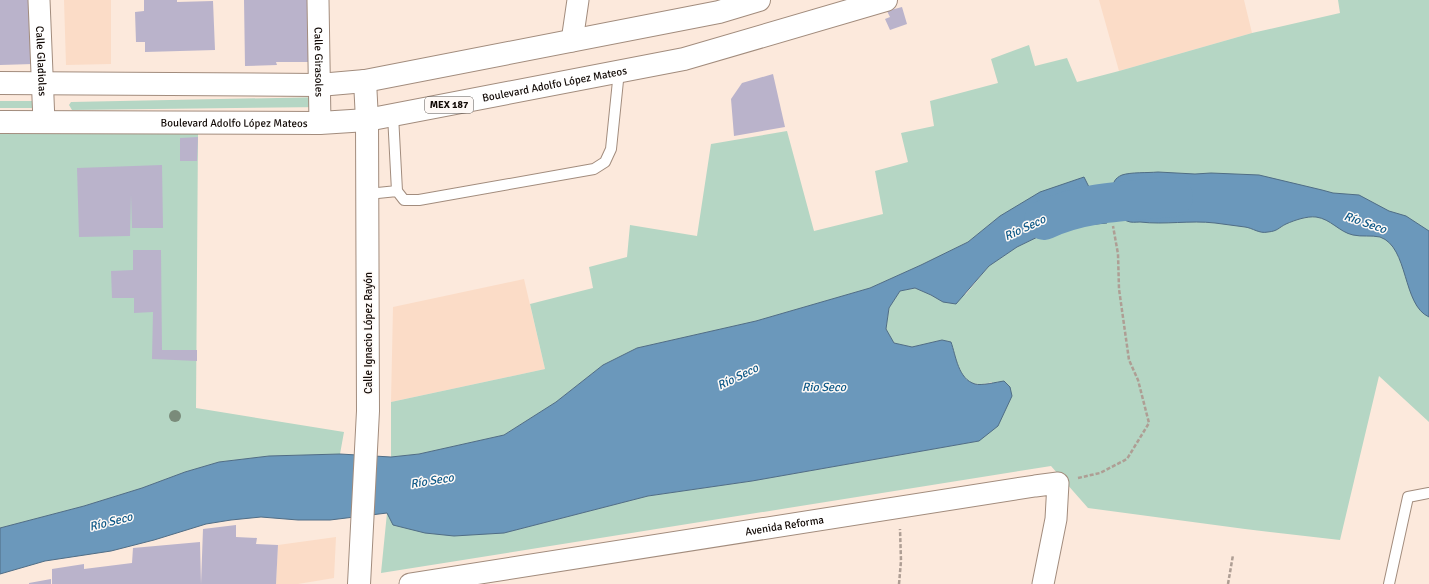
<svg xmlns="http://www.w3.org/2000/svg" width="1429" height="584" font-family="Signika,sans-serif">
<rect width="100%" height="100%" fill="#fce9dc"/>
<!-- built -->
<path fill="#fbdcc7" d="M64 0H111V64L66 65Z
M1099 0H1244L1252 33 1119 71Z
M524 279 545 369 391 402 393 307Z
M336 537 334 578 298 584H276L278 545Z"/>
<!-- green -->
<path fill="#b5d6c4" d="M1338 0H1429V422L1379 376 1340 540 1245 529 1088 508 1051 466 381 573 387 513 504 533 648 496 752 481 979 441 992 382C988 383 982 385 977 384 959 383 955 355 951 342L942 340 912 347 894 343 886 329 889 308 900 291 915 288 931 295 943 302 966 294 989 266 1017 247 1056 228 1107 222 1083 177 1000 216 968 242 921 265 870 288 756 321 637 348 603 365 556 402 504 435 419 454 391 457V402L545 369 530 304 593 288 589 267 627 257 630 225 697 236 711 144 787 131 814 231 883 214 875 171 908 162 901 133 934 126 930 101 998 83 991 59 1029 45 1035 66 1067 58 1077 82 1119 71 1252 33 1340 13Z
M325 97 324 107 72 110 69 105 71 102Z
M0 101H35L37 108H0Z
M0 133H198L196 408 344 432 340 454 269 456 219 462 185 472 142 488 84 506 0 528Z"/>
<!-- water -->
<path fill="#6b98bb" stroke="#506d85" d="M1158 172 1195 174 1211 173 1259 175 1322 190 1333 193 1359 195 1389 211 1406 216 1429 231V317C1402 305 1409 247 1380 237 1371 235 1362 237 1353 235 1339 232 1331 219 1316 217 1307 216 1295 220 1286 224 1278 228 1278 231 1268 232 1259 234 1253 228 1245 227 1235 226 1225 224 1215 223 1190 220 1165 225 1140 222 1136 222 1131 223 1127 221 1121 220 1115 196 1114 189 1112 183 1115 178 1122 175 1131 172 1147 173 1158 172Z
M1084 177 1107 223 1056 228 1017 247 989 266 956 304 943 302 931 295 915 288 900 291 889 308 886 329 894 343 912 347 942 340 951 342C956 356 958 379 975 384 981 386 997 382 1004 381L1010 387 1012 396 998 426 979 441 752 481 648 496 504 533 454 536 425 533 393 525 387 513 330 520H298L261 517 231 520 206 524 154 540 111 551 45 561 0 574V528L84 506 142 488 185 472 219 462 269 456 340 454 391 457 419 454 504 435 556 402 603 365 637 348 756 321 870 288 921 265 968 242 1000 216 1040 192Z"/>
<g fill="none" stroke-linecap="round" stroke-linejoin="round">
<!-- river -->
<path stroke="#6b98bb" stroke-width="40" d="M1044 220C1084 201 1130 201 1173 197"/>
</g>
<!-- building -->
<path fill="#bab3cb" d="M0 0H32L33 64 0 65Z
M144 0H177V2L213 1 215 50 145 52V42H136L135 12 144 11Z
M244 0H311L312 62H276L277 65 245 66Z
M902 7 907 24 890 30 885 19 890 17 887 11Z
M773 74 785 127 734 136 731 99 742 83Z
M198 137 197 161H180V138Z
M162 165 163 228H132L131 195 130 236 79 237 77 168Z
M133 250H161L162 350H197V361L152 359 153 312 134 313V298H112L111 271 133 270Z
M236 525V537L257 538 256 544 278 545 276 584H201L203 529Z
M200 542 201 584H52V569L84 564V569L132 563 133 548Z
M51 579V584H29V583Z"/>
<g fill="none" stroke-linecap="round" stroke-linejoin="round">
<defs>
<path id="service" d="M393 115 397 191 404 200H419L594 169 605 162 611 149 619 71
M368 194 397 191
M1389 584 1408 497 1429 493"/>
<g id="minor">
<path id="s1" d="M39 0 44 122"/>
<path id="s2" d="M318 0 320 123"/>
<path d="M572 41 578 0"/>
<path id="s3" d="M410 584 1035 486 1058 483 1056 519 1043 584"/>
</g>
<path id="secondary" d="M359 584 368 411 367 120 365 81"/>
<g id="primary">
<path d="M0 83 319 85 365 81 719 12 759 0"/>
<path id="s4" d="M0 122 320 123 367 120 684 59 886 0"/>
</g>
</defs>
<!-- service casing -->
<use href="#service" stroke="#a28c7d" stroke-width="12"/>
<!-- minor casing -->
<use href="#minor" stroke="#a28c7d" stroke-width="23"/>
<!-- secondary casing -->
<use href="#secondary" stroke="#a28c7d" stroke-width="24"/>
<!-- primary casing -->
<use href="#primary" stroke="#a28c7d" stroke-width="24"/>
<!-- path -->
<path stroke="#ae9e94" stroke-width="2.5" stroke-dasharray="4 2" stroke-linecap="butt" d="M1078 478 1100 473 1127 459 1149 423 1138 380 1129 360 1119 289 1118 254 1113 226
M899 584 901 561 900 529
M1228 584 1233 555"/>
<!-- service -->
<use href="#service" stroke="#fff" stroke-width="10"/>
<!-- minor -->
<use href="#minor" stroke="#fff" stroke-width="21"/>
<!-- secondary -->
<use href="#secondary" stroke="#fff" stroke-width="22"/>
<!-- primary -->
<use href="#primary" stroke="#fff" stroke-width="22"/>
</g>
<!-- trees -->
<circle fill="#7a8b7a" cx="175" cy="416" r="6"/>
<g text-anchor="middle" dominant-baseline="central" stroke-width="3" stroke-linejoin="round" paint-order="stroke">
<!-- shield labels -->
<rect fill="#fef9f6" stroke="#59524e" stroke-width="1" x="425" y="97" width="48" height="16" rx="3"/>
<g font-size="10" font-weight="bold" fill="#120a06">
<text x="449" y="105">MEX 187</text>
</g>
<!-- street labels -->
<g font-size="11" fill="#120a06" stroke="#fef9f6">
<text stroke="none"><textPath href="#s1" startOffset="61">Calle Gladiolas</textPath></text>
<text stroke="none"><textPath href="#s2" startOffset="62">Calle Girasoles</textPath></text>
<text stroke="none"><textPath href="#s4" startOffset="558">Boulevard Adolfo López Mateos</textPath></text>
<text stroke="none"><textPath href="#s4" startOffset="234">Boulevard Adolfo López Mateos</textPath></text>
<text transform="translate(368 333) rotate(-90)">Calle Ignacio López Rayón</text>
<text stroke="none"><textPath href="#s3" startOffset="379">Avenida Reforma</textPath></text>
</g>
<!-- water labels -->
<g font-size="12" font-style="italic" fill="#0d5887" stroke="#fef9f6">
<text transform="translate(1365 223) rotate(19)">Río Seco</text>
<text transform="translate(1025 228) rotate(-25)">Río Seco</text>
<text transform="translate(738 377) rotate(-26)">Río Seco</text>
<text x="824" y="387">Rio Seco</text>
<text transform="translate(432 481) rotate(-9)">Río Seco</text>
<text transform="translate(111 522) rotate(-14)">Río Seco</text>
</g>
</g>
</svg>
